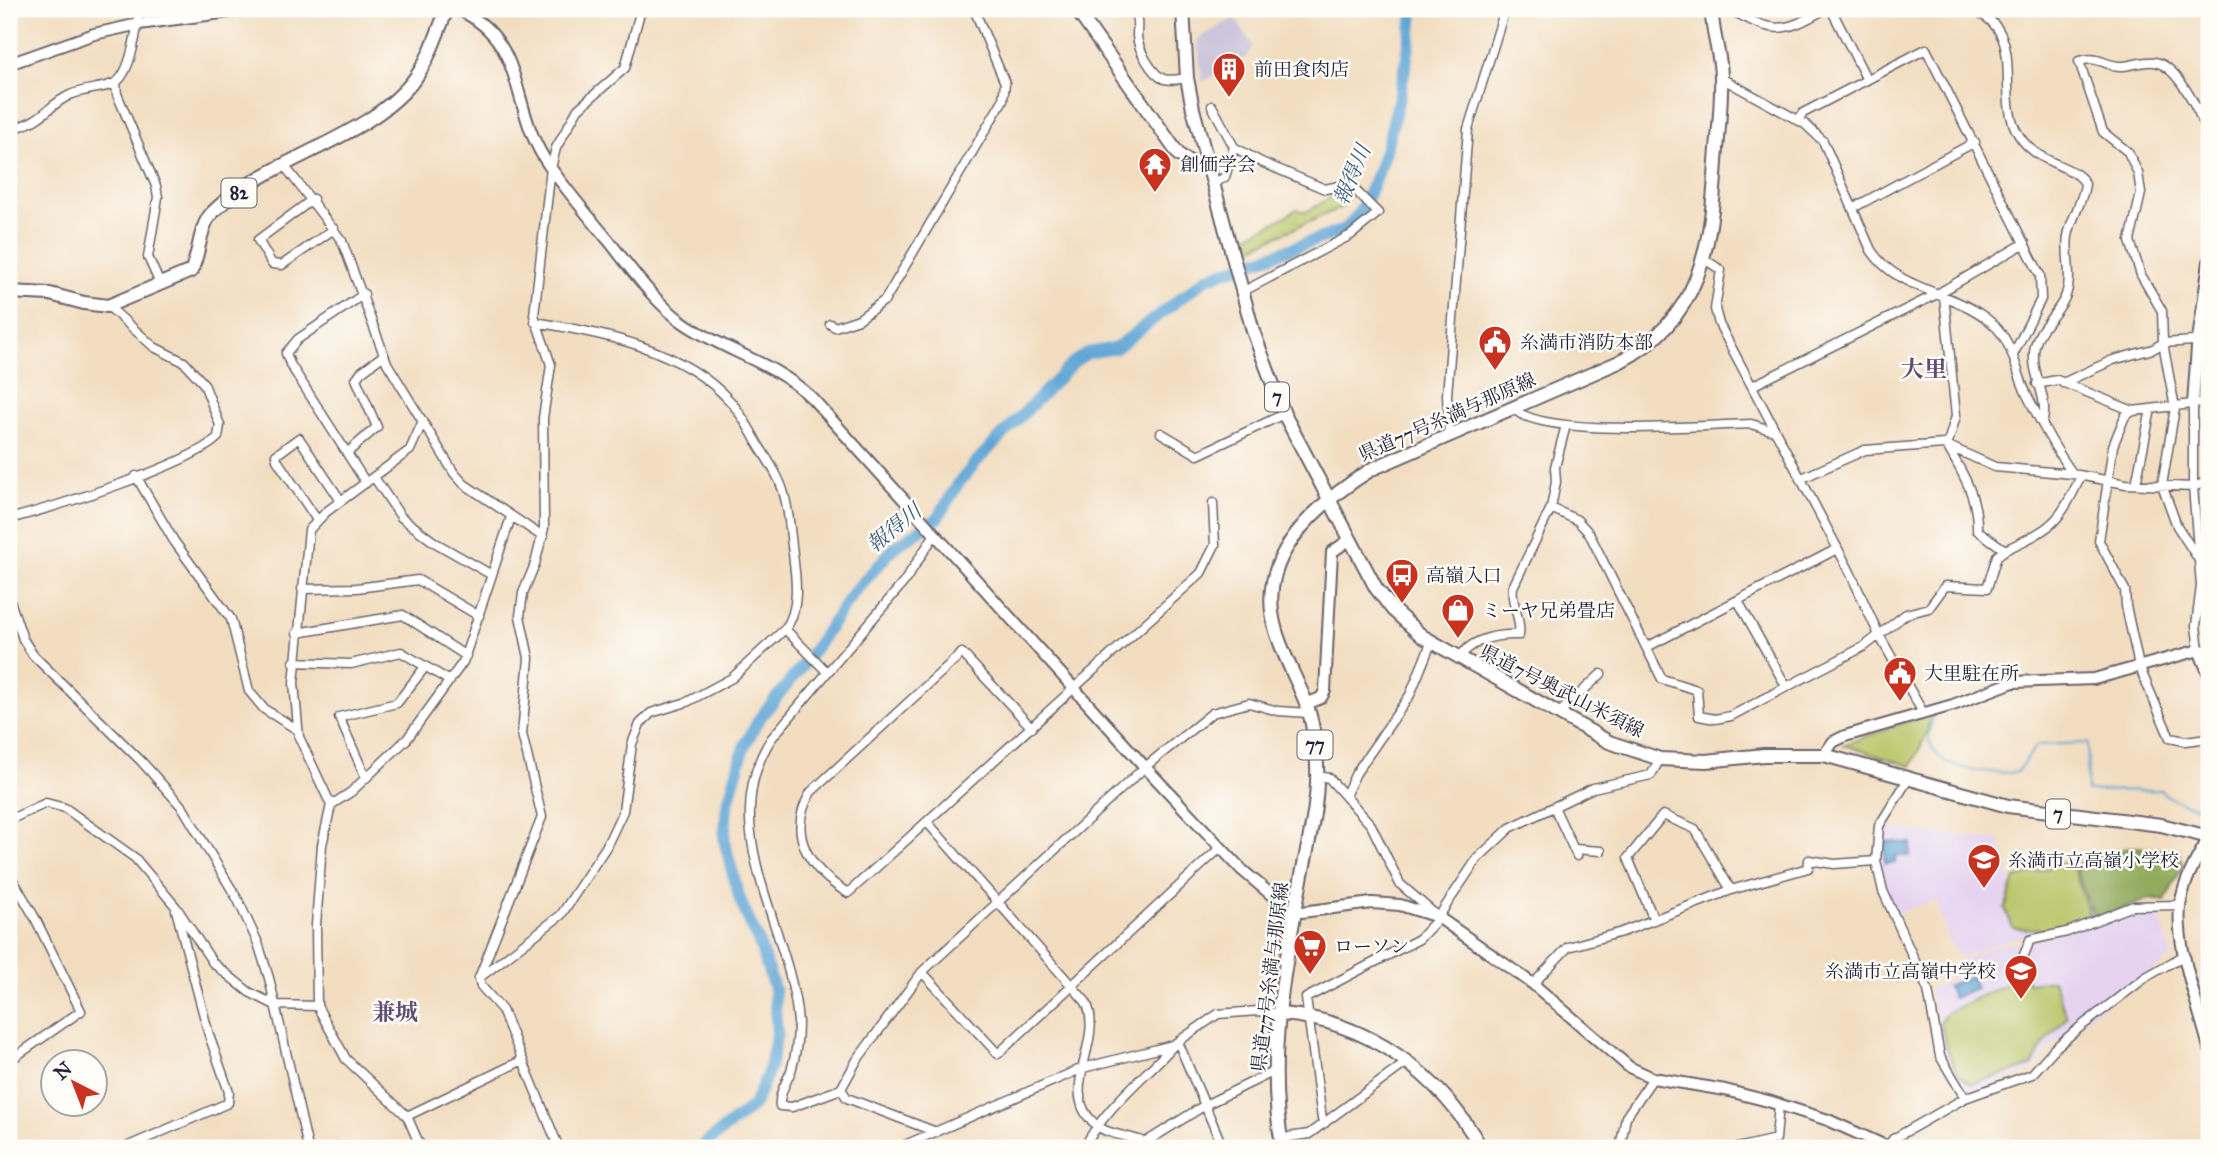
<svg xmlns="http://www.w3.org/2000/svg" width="2218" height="1157" font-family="'IM FELL Great Primer','Noto Serif JP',serif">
<rect width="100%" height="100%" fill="#fdfcf7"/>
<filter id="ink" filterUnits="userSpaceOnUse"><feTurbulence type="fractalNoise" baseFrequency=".0143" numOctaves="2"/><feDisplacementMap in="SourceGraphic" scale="14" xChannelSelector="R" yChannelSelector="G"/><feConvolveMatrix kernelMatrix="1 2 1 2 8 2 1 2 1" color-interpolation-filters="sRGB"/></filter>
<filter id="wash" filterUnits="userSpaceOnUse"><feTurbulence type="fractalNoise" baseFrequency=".00686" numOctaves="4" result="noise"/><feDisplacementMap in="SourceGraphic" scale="28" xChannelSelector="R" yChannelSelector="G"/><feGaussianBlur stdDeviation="1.57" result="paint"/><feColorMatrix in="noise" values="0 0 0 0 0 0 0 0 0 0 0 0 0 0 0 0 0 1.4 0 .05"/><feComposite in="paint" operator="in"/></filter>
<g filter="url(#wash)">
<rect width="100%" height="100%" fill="#f2ddc0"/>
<!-- built -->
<path fill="#e5d3f0" d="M1881 828 2000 840 2011 884 2074 865 2094 918 2066 929 2008 939 1960 957 1950 943 1936 900 1895 914 1880 870 1877 843Z
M2145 906 2157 907 2172 957 2075 1026 2053 1045 2031 1071 1978 1090H1965L1942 1053 1930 988 1946 982 1956 975 1960 961 1996 945 2031 941Z"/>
<!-- industrial -->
<path fill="#c7c0d8" d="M1235 18 1253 46 1247 57 1202 82 1197 39Z"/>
<!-- green -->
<path fill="#b7c466" stroke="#6c7350" stroke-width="2" d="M1347 188 1353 191 1342 207 1244 251 1242 239C1262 227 1279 223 1296 209L1306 212Z
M1931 713 1927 733 1911 766 1843 745Z
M2061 863 2072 864 2090 917C2054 934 2050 929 2013 928L2005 908 2015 879Z
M2024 975 2028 983 2053 980 2067 1017 2043 1045 2032 1066 1971 1084C1951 1074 1946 1043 1940 1022L1946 1013Z"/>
<!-- forest -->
<path fill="#91aa5b" stroke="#5a664b" stroke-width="2" d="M2135 847 2179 851 2183 865 2165 901 2150 899 2094 918 2074 865 2102 853Z"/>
<!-- water -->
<path fill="#5fa5d5" stroke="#406488" stroke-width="2" d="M1885 842 1911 843 1910 856 1896 855 1895 863H1885Z
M1971 976 1976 988 1953 998 1947 986Z"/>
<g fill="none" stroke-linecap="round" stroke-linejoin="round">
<!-- stream -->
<path stroke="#5fa5d5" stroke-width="2" d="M1934 715C1933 722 1928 730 1929 737 1932 773 1991 772 2016 773L2037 745 2088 743 2087 791 2161 790C2170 802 2195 808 2209 806"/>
<!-- river -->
<path stroke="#5fa5d5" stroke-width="12" d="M700 1148 754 1105 770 1067 777 1033 774 988 759 943 740 900 724 840 727 806 744 747 759 719 804 664 854 592 895 547 937 519 958 484 977 461 1075 361 1088 353 1116 348 1207 278 1344 230C1382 201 1411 56 1413 9"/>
</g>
</g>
<g filter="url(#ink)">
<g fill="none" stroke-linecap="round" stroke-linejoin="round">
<defs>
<path id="minor" d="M1133 9C1139 20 1137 24 1137 36 1138 49 1152 75 1164 79 1171 81 1180 79 1187 78
M1729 9C1773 33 1781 35 1825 9
M1831 9 1867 80
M1970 9C2027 29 1997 87 2015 128 2032 166 2077 164 2085 184 2083 202 2071 218 2068 236 2065 255 2073 276 2066 295 2059 314 2039 326 2035 346 2029 373 2049 395 2043 420
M2177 9 2209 15
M1977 11 1997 9
M1721 78 1805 124 1823 141 1871 250C1899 294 1963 291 1997 328 2014 347 2016 372 2027 395 2040 421 2056 451 2073 474
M116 83 117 94 156 186 158 197 148 257 160 284
M1212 106 1234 147 1225 177 1213 184
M1798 120 1803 113 1926 49 2040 275 2041 299 2013 355
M9 129C44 122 45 107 70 95 83 89 100 89 113 84 131 77 138 26 138 9
M1234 147 1261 162 1325 189 1349 184 1378 213 1351 235 1242 292
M284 165 342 241 387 363 454 473 464 484 543 537
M313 199 258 240 272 264 282 265 334 229
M1853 208 1975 142
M1704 259 1721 270 1715 309 1719 324 1849 570 1879 635 1922 711
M364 294 298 339 286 353 290 364 366 483
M1944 296 1956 416 1947 446C1963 473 1978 498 1977 530L2005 550C2053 527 2058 525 2081 476
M830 324 835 327 859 319 885 300 1003 100 1005 83 974 9
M2063 383 2113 360 2153 349 2163 343 2162 311 2141 275 2130 241 2141 193 2138 173 2128 152 2103 132 2079 61C2100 55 2103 66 2121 66 2132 66 2144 60 2155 62 2179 66 2201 116 2209 136
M2037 384 2057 380 2133 411 2209 402
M1752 386 1939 293 2025 243
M2193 404V487L2201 586 2196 626 2199 650 2209 649
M1513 408C1541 439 1705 425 1751 424L1774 431
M2133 411 2125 416 2113 446 2099 541 2125 590 2126 606 2139 666 2170 738 2185 741 2209 738
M1161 433 1198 455 1284 414
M1449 435 1447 395 1468 129 1505 9
M347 453 377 427 356 379 361 372 384 355
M136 476 174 541 231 619 249 691 264 709 298 730
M374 477 401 517 434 542 490 574
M1800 479 1865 450 1944 444 1995 467 2073 474 2126 484 2193 487 2209 481
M2136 484 2151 409
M1551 508 1577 520 1589 533 1662 679 1697 690 1699 716 1715 719 1731 716 1865 646 1906 614 1929 608 1945 586 1987 588 1997 556 2005 550
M9 519C51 508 191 465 218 437L220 425 204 384 184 362 154 347 108 306
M317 520 277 460 276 455 299 438 341 501
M2199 560 2177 526 2162 485 2175 408 2163 343 2209 340
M302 589 357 588 418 580 479 616
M9 598 23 639 33 655 142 762 183 808 238 900 258 943 269 978 308 1148
M1738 601 1786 686
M785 629 827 672
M297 633 403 615 466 656
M1647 647 1837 549
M1458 659C1472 639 1496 634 1519 635 1522 618 1510 604 1513 587L1551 508 1556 482 1555 467 1566 425
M294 662 351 664 401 652 450 681
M1558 714 1601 674
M1032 728 962 653 811 792C785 835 811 871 848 893L1201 573 1215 545 1213 503
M1317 776 1329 778 1371 825 1400 884 1436 915
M366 778 339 717 397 703 425 667
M1909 778 1879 826 1876 861 1883 891 1928 990 1940 1056 1965 1098
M1345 796 1356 773 1410 695 1431 643
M331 805 351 792 407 739 463 662 511 517
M1554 807 1577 856
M9 820 46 803 65 808 135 858 176 907 213 963 249 992 275 1005 317 1006
M927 822 1086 1002C1105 1041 1057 1090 1094 1123 1109 1138 1137 1134 1154 1148
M1574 849 1601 851
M9 873 35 918 81 1011 9 1061
M1654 920 1628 858 1663 815 1695 829 1731 890
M922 972 998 1054 1220 848
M2016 975 2030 940 2067 932 2133 906 2180 905
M479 978 561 915 606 847 623 811 632 744 640 724 651 713 687 702 732 678 785 629C802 608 795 571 792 546 790 530 789 514 785 498 781 479 769 462 759 446 750 430 742 414 730 401 682 348 602 333 535 322
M1533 984 1568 947 1622 932 1731 890 1808 868 1809 860 1834 864 1876 861
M1178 1042 1223 1148
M841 1089 792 1107 780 1106C778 1095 787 1081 791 1071 796 1055 798 1039 798 1023 792 929 713 830 771 739L904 582 935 534
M407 1116 523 1060
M1325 1123 1322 1119 1306 998 1419 939 1435 922 1477 859 1510 828 1593 788 1651 775 1660 759
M936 1132 847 1098 841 1089 857 1060 922 972 1145 767 1212 713 1249 703 1278 711 1309 713
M1146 1142 1205 1105 1277 1070
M1888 1146 1893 1139 1965 1098 2032 1074 2055 1048 2079 1028 2146 977 2185 955
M124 1148 228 1103 229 1092 209 1035 176 910
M421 1148 407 1116 346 1059 317 1006 316 925 322 845 331 805 299 737 294 683 309 530 326 512 410 450 423 421
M559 1148 502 1010 481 986 479 978 542 817 522 734 529 658 520 616 523 593 535 564 544 528 543 418 551 365 534 315 551 168 556 148 578 109 625 68 641 9
M898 1148 1083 1068 1173 1045 1218 1014 1258 1011 1281 1014
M1084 1148C1106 1106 1142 1080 1173 1046
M1269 1148 1289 1137 1309 1134 1407 1062
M1620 1148 1626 1117 1653 1078
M1737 1148 1776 1139 1779 1104"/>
<path id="tertiary" d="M457 9C530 41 507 108 550 167 568 192 589 217 609 241 632 270 654 302 684 323 726 352 774 362 812 398L1145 767 1242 870 1287 908 1302 912 1372 903 1400 905 1438 917 1533 984 1629 1067 1653 1078 1725 1090 1768 1101 1828 1120 1890 1148
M9 64 94 34 139 24 252 9
M2193 404 2197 347 2209 262
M1306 704 1321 698 1325 691 1332 552 1349 540
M1824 755 1833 742 1845 736 1953 705 2013 682 2094 679 2199 650 2209 675
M2209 838C2198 856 2187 875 2182 896 2171 937 2199 1006 2209 1048"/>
<path id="secondary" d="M1281 1014C1367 1020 1440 1074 1481 1148"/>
<path id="primary" d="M1076 9 1179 155 1193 164 1207 162
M1183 9 1187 78 1193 109 1253 331 1284 414 1376 588 1393 610 1422 636 1609 742 1660 759 1706 761 1764 755H1824L2008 806 2161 825 2209 837
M9 292 50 294 84 303 108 306 191 271C200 254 199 225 213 212 267 158 372 139 416 77 430 57 438 31 447 9
M1283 1148C1265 1068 1284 966 1300 885 1307 846 1319 806 1317 765 1316 745 1313 722 1306 703 1291 664 1264 626 1273 582 1282 534 1332 494 1372 469L1619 362C1702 319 1711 245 1716 162 1718 134 1722 105 1721 77 1721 53 1711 33 1712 9"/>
</defs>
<!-- minor casing -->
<use href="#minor" stroke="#6b636a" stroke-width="11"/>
<!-- tertiary casing -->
<use href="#tertiary" stroke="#6b636a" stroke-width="14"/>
<!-- secondary casing -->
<use href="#secondary" stroke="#6b636a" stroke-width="16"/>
<!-- primary casing -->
<use href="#primary" stroke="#6b636a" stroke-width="16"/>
<!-- minor -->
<use href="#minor" stroke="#fff" stroke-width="8"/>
<!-- tertiary -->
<use href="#tertiary" stroke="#fff" stroke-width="10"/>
<!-- secondary -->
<use href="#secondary" stroke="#fff" stroke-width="12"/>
<!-- primary -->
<use href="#primary" stroke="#fff" stroke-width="12"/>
</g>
</g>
<!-- icons -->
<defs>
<symbol id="building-pin" viewBox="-11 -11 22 30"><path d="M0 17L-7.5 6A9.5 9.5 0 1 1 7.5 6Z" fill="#c8321e" stroke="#fdfcf7"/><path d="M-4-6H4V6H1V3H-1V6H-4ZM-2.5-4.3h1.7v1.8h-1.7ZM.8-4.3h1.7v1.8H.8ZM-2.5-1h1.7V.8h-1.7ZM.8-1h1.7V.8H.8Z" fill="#fff"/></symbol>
<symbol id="temple-pin" viewBox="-11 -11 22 30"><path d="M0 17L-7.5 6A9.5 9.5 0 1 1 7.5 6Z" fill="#c8321e" stroke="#fdfcf7"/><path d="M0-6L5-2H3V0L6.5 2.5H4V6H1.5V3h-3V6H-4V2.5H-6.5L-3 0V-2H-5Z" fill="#fff"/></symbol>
<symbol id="civic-pin" viewBox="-11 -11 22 30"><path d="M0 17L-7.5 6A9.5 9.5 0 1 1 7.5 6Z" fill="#c8321e" stroke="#fdfcf7"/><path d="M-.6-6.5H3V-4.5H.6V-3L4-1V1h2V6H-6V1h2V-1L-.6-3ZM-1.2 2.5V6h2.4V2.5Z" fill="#fff"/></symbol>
<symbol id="bus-pin" viewBox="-11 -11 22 30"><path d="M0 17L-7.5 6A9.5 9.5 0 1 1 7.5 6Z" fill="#c8321e" stroke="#fdfcf7"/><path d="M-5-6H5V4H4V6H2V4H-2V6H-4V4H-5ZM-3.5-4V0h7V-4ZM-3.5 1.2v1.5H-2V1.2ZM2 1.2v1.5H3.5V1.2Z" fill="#fff"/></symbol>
<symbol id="shop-pin" viewBox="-11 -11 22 30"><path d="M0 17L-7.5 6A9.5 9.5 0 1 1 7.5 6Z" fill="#c8321e" stroke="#fdfcf7"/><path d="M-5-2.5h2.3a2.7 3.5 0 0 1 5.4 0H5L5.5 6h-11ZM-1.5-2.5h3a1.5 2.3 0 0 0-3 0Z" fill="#fff"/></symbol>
<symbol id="school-pin" viewBox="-11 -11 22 30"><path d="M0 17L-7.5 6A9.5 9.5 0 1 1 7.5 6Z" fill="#c8321e" stroke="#fdfcf7"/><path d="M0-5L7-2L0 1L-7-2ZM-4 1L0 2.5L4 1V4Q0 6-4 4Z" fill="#fff"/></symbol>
<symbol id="supermarket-pin" viewBox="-11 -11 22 30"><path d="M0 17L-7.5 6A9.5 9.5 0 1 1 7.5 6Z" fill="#c8321e" stroke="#fdfcf7"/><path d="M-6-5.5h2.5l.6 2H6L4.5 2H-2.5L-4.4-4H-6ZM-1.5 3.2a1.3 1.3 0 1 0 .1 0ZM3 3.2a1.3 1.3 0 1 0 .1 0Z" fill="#fff"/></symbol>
</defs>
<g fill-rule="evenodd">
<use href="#building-pin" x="1210" y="50" width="38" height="52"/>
<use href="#temple-pin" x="1136" y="145" width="38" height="52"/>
<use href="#civic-pin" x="1476" y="323" width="38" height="52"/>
<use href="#bus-pin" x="1383" y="556" width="38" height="52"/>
<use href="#shop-pin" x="1439" y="591" width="38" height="52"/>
<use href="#civic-pin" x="1881" y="654" width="38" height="52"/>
<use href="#school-pin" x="1965" y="841" width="38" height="52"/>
<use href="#supermarket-pin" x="1291" y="927" width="38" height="52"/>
<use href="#school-pin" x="2002" y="952" width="38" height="52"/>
</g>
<g text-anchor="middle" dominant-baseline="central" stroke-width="5" stroke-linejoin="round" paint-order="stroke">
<!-- shield labels -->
<g fill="#fdfcf7" stroke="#646373" stroke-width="2">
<rect x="221.5" y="178.5" width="35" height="29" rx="5"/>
<rect x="1265" y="382.5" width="24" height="29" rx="5"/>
<rect x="1297.5" y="730.5" width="35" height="29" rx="5"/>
<rect x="2046" y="799.5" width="24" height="29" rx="5"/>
</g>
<g font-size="18" font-weight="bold" fill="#22223b">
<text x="239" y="193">82</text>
<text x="1277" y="397">7</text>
<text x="1315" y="745">77</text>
<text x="2058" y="814">7</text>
</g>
<!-- poi labels -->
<g font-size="19" fill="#22223b" stroke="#fdfcf7" text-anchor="start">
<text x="1254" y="69">前田食肉店</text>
<text x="1180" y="164">創価学会</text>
<text x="1520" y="342">糸満市消防本部</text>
<text x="1426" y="575">高嶺入口</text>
<text x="1482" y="610">ミーヤ兄弟畳店</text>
<text x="1924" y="673">大里駐在所</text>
<text x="2008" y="860">糸満市立高嶺小学校</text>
<text x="1334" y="946">ローソン</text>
<text x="1996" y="971" text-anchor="end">糸満市立高嶺中学校</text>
</g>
<!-- street labels -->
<g font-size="19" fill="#22223b" stroke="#fdfcf7">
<text transform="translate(1447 417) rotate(-24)">県道77号糸満与那原線</text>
<text transform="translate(1562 691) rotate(27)">県道7号奥武山米須線</text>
<text transform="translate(1270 977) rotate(-83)">県道77号糸満与那原線</text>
</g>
<!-- water labels -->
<g font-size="21" font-style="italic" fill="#3d5d80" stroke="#fdfcf7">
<text transform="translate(1352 175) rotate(-67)">報得川</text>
<text transform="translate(894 528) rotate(-39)">報得川</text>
</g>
<!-- quarter labels -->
<g font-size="23" font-weight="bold" fill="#604d74" stroke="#fdfcf7">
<text x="1924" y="369">大里</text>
<text x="395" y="1012">兼城</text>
</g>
</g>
<!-- margin -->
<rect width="2218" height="1157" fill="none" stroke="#fdfcf7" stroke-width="35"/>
<!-- north arrow -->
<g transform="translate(74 1083) rotate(318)"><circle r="33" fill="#fdfcf7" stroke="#a5a5ac" stroke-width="2"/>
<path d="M0-5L12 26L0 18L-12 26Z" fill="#c8321e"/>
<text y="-10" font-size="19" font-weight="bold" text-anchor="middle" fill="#22223b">N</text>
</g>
</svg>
